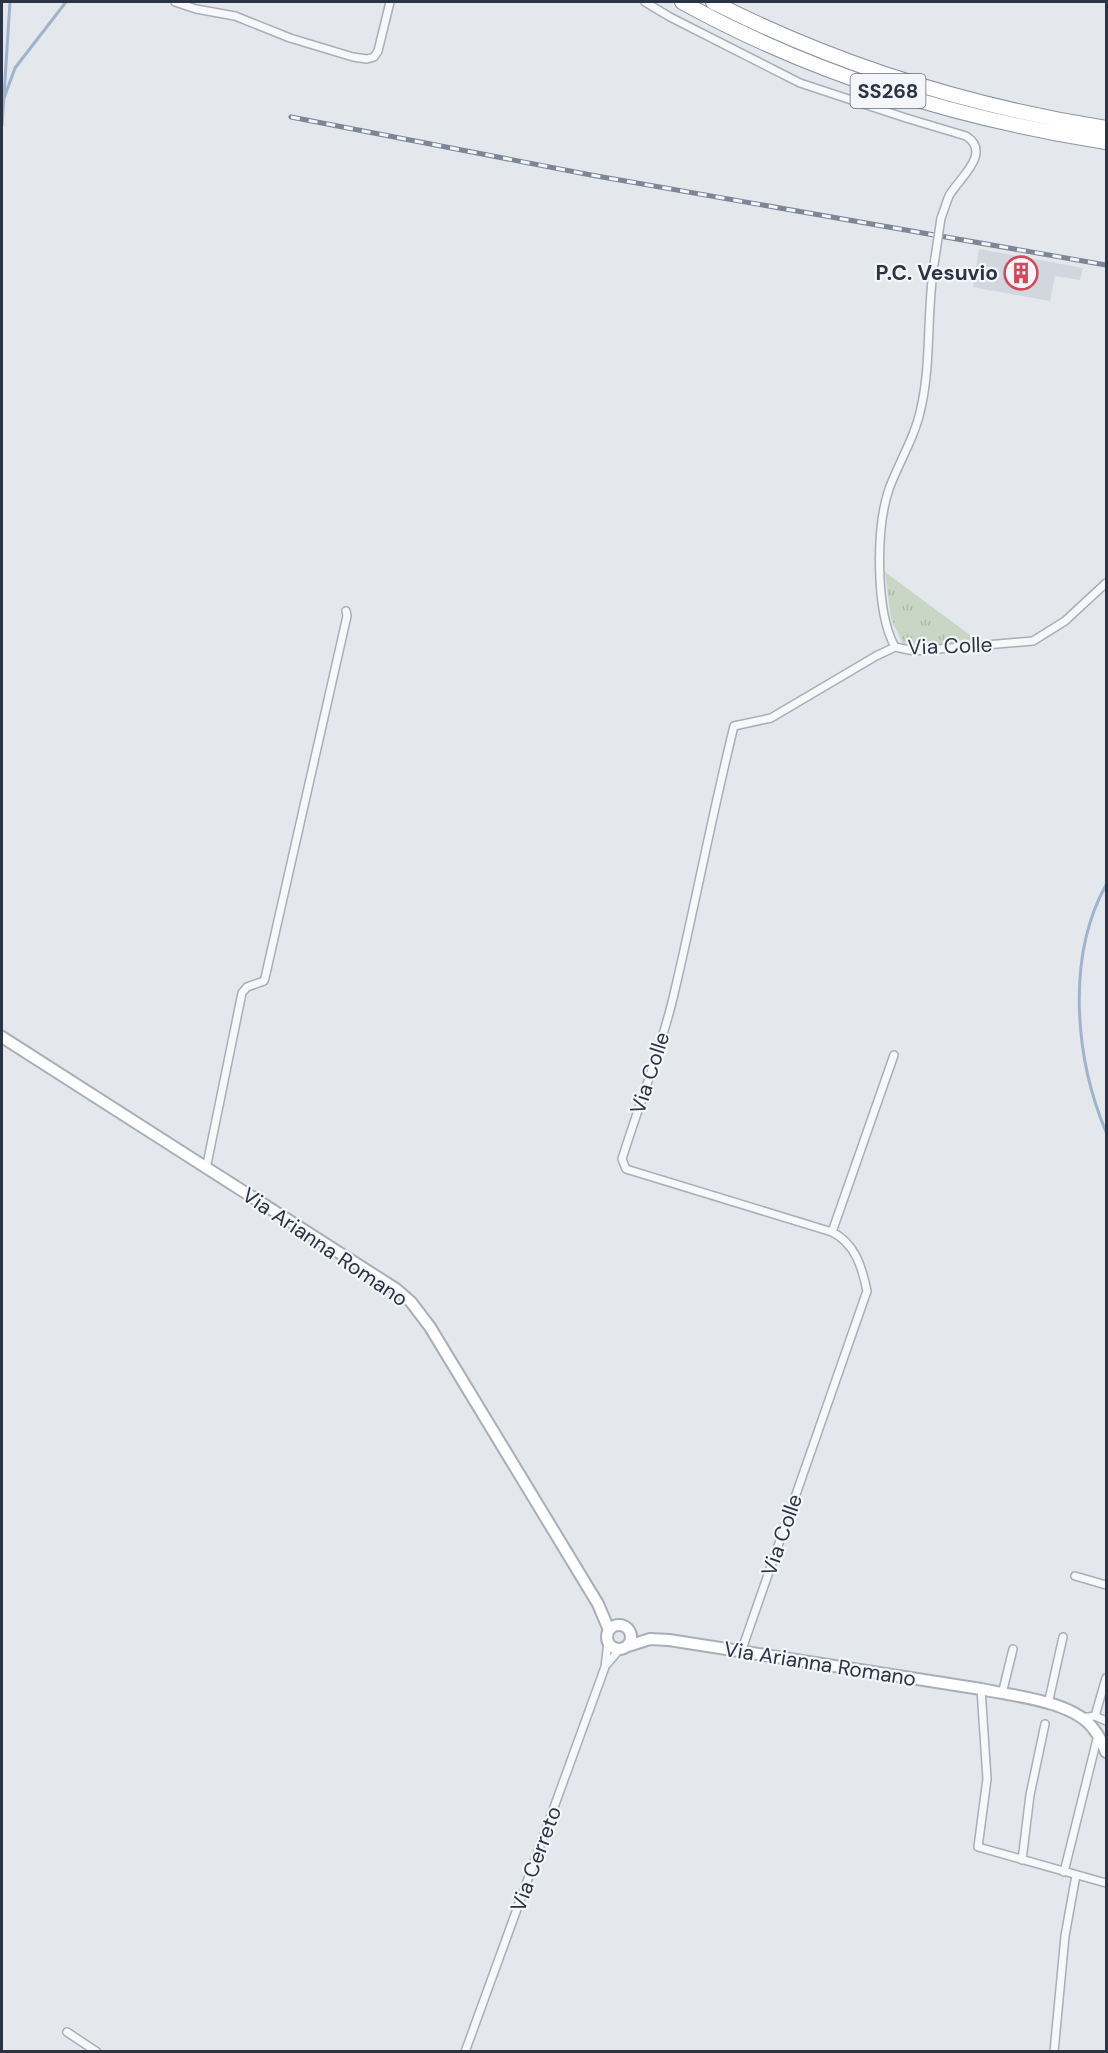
<svg xmlns="http://www.w3.org/2000/svg" width="1108" height="2053" font-family="'DM Sans',sans-serif">
<defs>
<pattern id="grass-tufts" width="24" height="20" patternUnits="userSpaceOnUse" patternTransform="scale(1.5)"><rect width="24" height="20" fill="#c9d6c5"/><path d="M3 7l-1-3M5 7V3M7 7l1-3M15 17l-1-3M17 17v-4M19 17l1-3" fill="none" stroke="#adb8ab"/></pattern>
</defs>
<rect width="100%" height="100%" fill="#e4e7ec"/>
<!-- built -->
<path fill="#d2d6de" d="M979 249 1083 268 1080 280 1055 276 1050 301 973 287Z"/>
<!-- grass -->
<path fill="url(#grass-tufts)" d="M885 572 978 641 920 647 903 644 891 619Z"/>
<g fill="none" stroke-linecap="round" stroke-linejoin="round">
<!-- stream -->
<path stroke="#9fb4cc" stroke-width="3" d="M4 98 15 68 66 2
M2 126 10 2
M1106 885C1066 957 1075 1058 1106 1132"/>
<defs>
<path id="street" d="M175 2 196 9 235 16 290 38 353 57 367 59 374 57 378 51 390 2
M645 2 670 17 800 83 906 118 966 136C993 153 958 179 949 196 946 203 944 211 941 218
M895 647C875 611 876 527 889 489 899 462 915 437 921 408 932 360 926 308 935 258
M206 1169 242 993 247 987 264 981 265 978 347 616 346 611
M832 1232 894 1055
M1075 1576 1106 1585
M741 1652 867 1291C862 1267 855 1243 832 1232L626 1169 622 1159C639 1104 661 1050 674 994 695 905 712 815 734 726L771 718 876 656 895 647 914 651 1033 641 1065 621 1106 583
M607 1664 620 1649
M981 1689 987 1779 978 1847 1106 1883
M1002 1694 1013 1649
M1048 1704 1063 1637
M1095 1716 1106 1678
M1081 1718 1095 1716 1106 1721
M1022 1860 1030 1795 1045 1724
M1064 1872 1098 1735
M67 2032 97 2052
M465 2052 605 1667 608 1642
M1054 2052 1065 1936 1076 1875"/>
<path id="secondary" d="M2 1037 396 1289 411 1302 430 1327 598 1604 609 1630
M607 1637a12 12 0 1 1 24 0a12 12 0 1 1-24 0Z
M628 1646 650 1639 669 1640 981 1689C1013 1696 1076 1701 1095 1731 1100 1737 1103 1745 1106 1752"/>
<path id="highway" d="M682 2C814 75 958 119 1106 142
M713 2C837 65 969 106 1106 128"/>
</defs>
<!-- street casing -->
<use href="#street" stroke="#a9aeb7" stroke-width="10"/>
<!-- secondary casing -->
<use href="#secondary" stroke="#a9aeb7" stroke-width="14"/>
<!-- highway casing -->
<use href="#highway" stroke="#8b94a3" stroke-width="16"/>
<!-- street -->
<use href="#street" stroke="#f7f8fa" stroke-width="7"/>
<!-- secondary -->
<use href="#secondary" stroke="#fff" stroke-width="10"/>
<!-- highway -->
<use href="#highway" stroke="#fff" stroke-width="14"/>
<defs>
<path id="rail" d="M291 117 591 175 1106 265"/>
</defs>
<!-- rail casing -->
<use href="#rail" stroke="#7d8696" stroke-width="5"/>
<!-- rail -->
<use href="#rail" stroke="#f4f6f9" stroke-width="3" stroke-dasharray="9" stroke-linecap="butt"/>
<defs>
<path id="street-bridge" d="M935 258 941 218"/>
</defs>
<!-- street-bridge casing -->
<use href="#street-bridge" stroke="#a9aeb7" stroke-width="10" stroke-linecap="butt"/>
<!-- street-bridge -->
<use href="#street-bridge" stroke="#f7f8fa" stroke-width="7"/>
</g>
<!-- icons -->
<defs>
<symbol id="building-ring" viewBox="-11 -11 22 22"><circle r="9.5" fill="#f4f6f9" stroke="#d1495b" stroke-width="1.5"/><path d="M-4-6H4V6H1V3H-1V6H-4ZM-2.5-4.3h1.7v1.8h-1.7ZM.8-4.3h1.7v1.8H.8ZM-2.5-1h1.7V.8h-1.7ZM.8-1h1.7V.8H.8Z" fill="#d1495b"/></symbol>
</defs>
<g fill-rule="evenodd">
<use href="#building-ring" x="1002" y="254" width="38" height="38"/>
</g>
<g text-anchor="middle" dominant-baseline="central" stroke-width="4.5" stroke-linejoin="round" paint-order="stroke">
<!-- shield labels -->
<rect fill="#f4f6f9" stroke="#676e7b" stroke-width="1.5" x="850.5" y="74" width="75" height="34" rx="4.5"/>
<g font-size="20" font-weight="bold" fill="#2b3445">
<text x="888" y="91">SS268</text>
</g>
<!-- poi labels -->
<g font-size="21" font-weight="bold" fill="#2b3445" stroke="#f4f6f9" text-anchor="end">
<text x="998" y="273">P.C. Vesuvio</text>
</g>
<!-- street labels -->
<g font-size="21" fill="#2b3445" stroke="#f4f6f9">
<text transform="translate(950 646) rotate(-2)">Via Colle</text>
<text transform="translate(650 1073) rotate(-72)">Via Colle</text>
<text transform="translate(325 1247) rotate(34)">Via Arianna Romano</text>
<text transform="translate(782 1535) rotate(-71)">Via Colle</text>
<text transform="translate(820 1664) rotate(9)">Via Arianna Romano</text>
<text transform="translate(536 1859) rotate(-70)">Via Cerreto</text>
</g>
</g>
<!-- border -->
<rect width="1108" height="2053" fill="none" stroke="#2b3445" stroke-width="6"/>
</svg>
